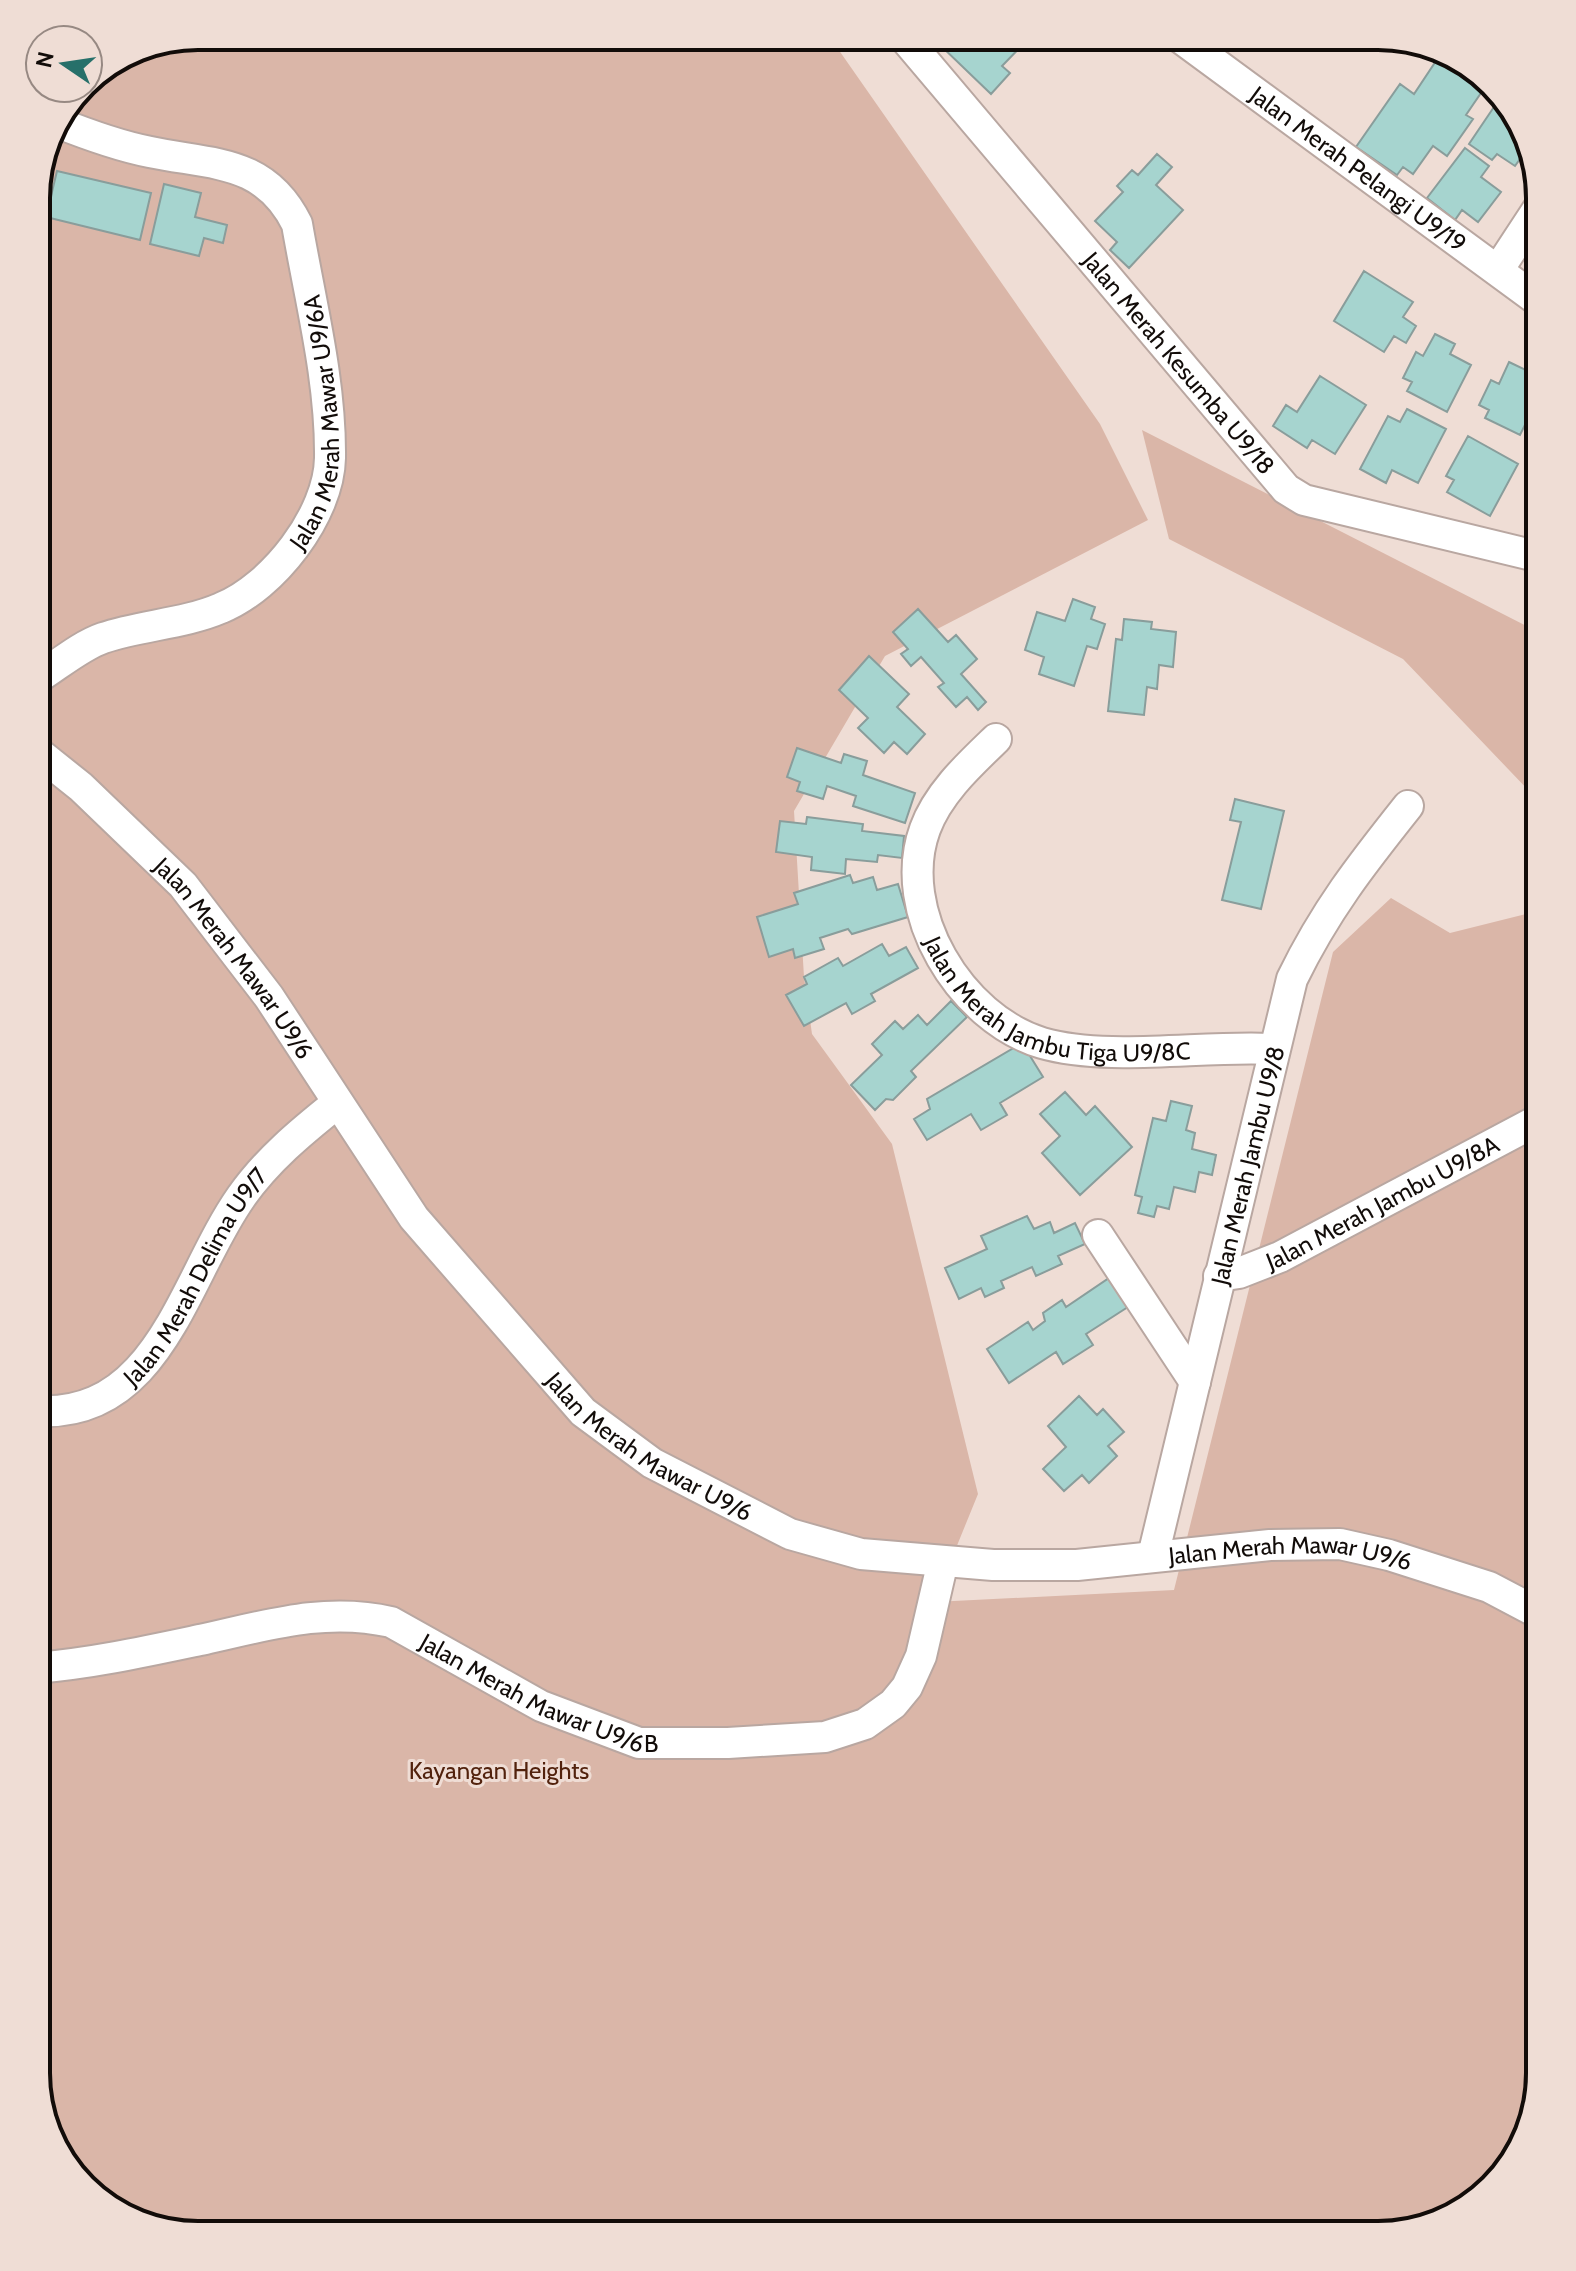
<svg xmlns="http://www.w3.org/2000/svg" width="1576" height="2271" font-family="Cabin,sans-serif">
<rect width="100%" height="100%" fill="#efddd5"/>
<!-- green -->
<path fill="#dab6a8" d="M198 36H829L1100 424 1148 520 885 656 794 811 804 977 812 1034 892 1144 978 1494 934 1602 1174 1590 1333 952 1391 898 1450 933 1526 914 1531 793 1403 659 1169 539 1142 430 1540 633V2074L1518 2155 1460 2213 1379 2235H188L116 2213 58 2155 36 2073V187L52 127 82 88H88L91 76 136 48Z"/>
<!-- building -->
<path fill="#a6d4cf" stroke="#899d9b" stroke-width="2" d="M948 36H1031L1002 66 1010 73 991 94 940 45Z
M1438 58 1483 90 1466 115 1473 119 1447 156 1433 146 1413 174 1403 167 1397 175 1356 147 1400 84 1414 94Z
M1500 98 1518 116 1527 149 1515 166 1497 154 1492 160 1469 144Z
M1465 148 1489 166 1481 177 1501 192 1478 222 1462 210 1455 220 1427 198Z
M1157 154 1172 167 1156 185 1183 210 1129 268 1110 250 1117 242 1095 221 1123 192 1117 186 1132 170 1138 175Z
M57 171 151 193 140 240 46 217Z
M164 184 201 193 195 217 227 225 223 243 204 238 199 256 150 244Z
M1364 271 1413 302 1403 317 1416 326 1406 343 1394 336 1384 352 1334 321Z
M1435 334 1455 344 1450 354 1471 365 1447 412 1407 391 1412 382 1403 378 1416 352 1423 356Z
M1509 362 1530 372 1527 378 1540 384V394L1520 435 1485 418 1489 410 1479 405 1491 380 1499 384Z
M1320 376 1366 405 1335 454 1312 440 1307 448 1273 426 1286 405 1297 412Z
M1407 409 1446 429 1418 483 1392 470 1386 483 1360 469 1388 416 1400 422Z
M1468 436 1518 464 1490 516 1447 492 1454 480 1446 476Z
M1073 599 1095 607 1091 619 1105 624 1097 649 1087 646 1074 686 1039 674 1044 657 1025 650 1037 612 1065 621Z
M918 609 948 642 956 635 977 659 961 674 986 702 978 710 967 697 956 707 938 687 944 683 921 657 911 666 901 654 908 649 893 632Z
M1124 619 1152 622 1151 629 1176 632 1173 667 1159 665 1157 689 1147 687 1144 715 1108 711 1116 639 1122 640Z
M869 656 909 694 897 707 925 734 907 754 894 742 884 753 858 728 868 718 839 690Z
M797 748 841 763 844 754 867 761 863 775 915 793 905 823 853 806 856 796 827 786 823 799 797 791 800 782 787 777Z
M1235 799 1284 811 1261 909 1222 900 1241 822 1230 820Z
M807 817 863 824 862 831 904 836 902 858 878 855 877 862 846 859 845 874 811 870 812 857 776 852 780 821 806 824Z
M850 875 853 883 873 877 877 890 898 884 908 917 852 934 848 929 820 938 824 949 795 958 793 949 769 957 757 917 798 904 794 893Z
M882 944 889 956 906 947 918 968 871 994 875 1001 852 1014 846 1003 804 1026 786 995 807 984 804 977 838 958 843 966Z
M951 1001 967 1017 911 1071 916 1077 893 1100 886 1099 875 1110 851 1085 882 1055 872 1044 895 1021 903 1029 918 1015 927 1025Z
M1022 1043 1043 1077 1000 1103 1007 1115 981 1130 971 1114 927 1140 914 1119 930 1109 927 1099Z
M1065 1092 1086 1115 1095 1106 1132 1147 1080 1195 1042 1153 1060 1136 1040 1114Z
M1171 1101 1192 1106 1186 1130 1195 1133 1192 1149 1216 1155 1212 1175 1199 1172 1195 1192 1174 1187 1169 1209 1157 1206 1154 1217 1138 1213 1142 1197 1135 1195 1153 1118 1166 1121Z
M1027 1216 1034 1229 1050 1222 1054 1233 1075 1223 1085 1244 1058 1256 1062 1264 1036 1276 1032 1267 1001 1281 1004 1288 985 1297 981 1288 959 1299 945 1268 987 1249 981 1236Z
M1112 1276 1131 1305 1086 1334 1093 1345 1063 1364 1056 1352 1009 1383 987 1349 1028 1322 1033 1330 1045 1321 1043 1313 1062 1300 1066 1307Z
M1079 1396 1097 1415 1103 1409 1124 1432 1108 1446 1117 1456 1089 1483 1082 1475 1064 1491 1043 1469 1066 1447 1048 1426Z"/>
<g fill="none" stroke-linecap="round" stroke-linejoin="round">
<defs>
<g id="minor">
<path id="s1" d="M903 36 1286 489 1304 500 1540 557"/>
<path id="s2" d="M1178 36 1540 302"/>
<path d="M1498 270 1540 206"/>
<path id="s3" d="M36 679C57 666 80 646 103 638 141 625 184 624 221 608 273 587 329 515 330 458 331 380 310 300 297 224 265 159 212 165 150 152 119 146 86 134 56 122"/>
<path id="s4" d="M996 739C970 764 938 793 925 829 895 911 960 1018 1042 1043 1108 1062 1203 1045 1273 1049"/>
<path id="s5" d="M36 751 81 787 183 885 269 997 414 1218 583 1412 652 1463 790 1534 861 1554 993 1565H1077L1270 1545 1340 1544 1389 1555 1489 1587 1540 1614"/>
<path d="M1098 1235 1195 1382"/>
<path id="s6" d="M1219 1276 1239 1273 1280 1257 1540 1119"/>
<path id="s7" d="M36 1411C159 1419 184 1278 241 1197 267 1160 301 1132 336 1104"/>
<path id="s8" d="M1153 1556 1292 979C1325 911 1361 865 1408 806"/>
<path id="s9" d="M36 1668C94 1663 148 1651 205 1639 268 1625 326 1607 391 1622L541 1706 639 1743H728L825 1737 865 1724 893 1704 907 1687 921 1656 943 1561"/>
</g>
</defs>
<!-- minor casing -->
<use href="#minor" stroke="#b9a7a1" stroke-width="34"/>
<!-- minor -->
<use href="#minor" stroke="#fff" stroke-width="30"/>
</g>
<g text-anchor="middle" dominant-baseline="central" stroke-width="6" stroke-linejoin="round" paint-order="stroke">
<!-- street labels -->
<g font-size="24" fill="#120c09" stroke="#efddd5">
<text stroke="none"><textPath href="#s2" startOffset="224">Jalan Merah Pelangi U9/19</textPath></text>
<text stroke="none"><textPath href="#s1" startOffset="428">Jalan Merah Kesumba U9/18</textPath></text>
<text stroke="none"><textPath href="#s3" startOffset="428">Jalan Merah Mawar U9/6A</textPath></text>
<text stroke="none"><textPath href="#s5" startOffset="288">Jalan Merah Mawar U9/6</textPath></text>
<text stroke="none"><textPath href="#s4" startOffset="380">Jalan Merah Jambu Tiga U9/8C</textPath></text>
<text stroke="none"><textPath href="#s8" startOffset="402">Jalan Merah Jambu U9/8</textPath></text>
<text stroke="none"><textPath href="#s6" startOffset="180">Jalan Merah Jambu U9/8A</textPath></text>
<text stroke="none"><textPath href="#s7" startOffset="224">Jalan Merah Delima U9/7</textPath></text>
<text stroke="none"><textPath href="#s5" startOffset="936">Jalan Merah Mawar U9/6</textPath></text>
<text stroke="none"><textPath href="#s5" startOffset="1608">Jalan Merah Mawar U9/6</textPath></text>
<text stroke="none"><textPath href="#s9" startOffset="526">Jalan Merah Mawar U9/6B</textPath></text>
</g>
<!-- park labels -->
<g font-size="24" fill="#52220d" stroke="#efddd5">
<text x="499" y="1770">Kayangan Heights</text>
</g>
</g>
<!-- crop -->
<path d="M0 0H1576V2271H0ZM198 50H1378A148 148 0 0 1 1526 198V2073A148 148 0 0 1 1378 2221H198A148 148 0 0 1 50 2073V198A148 148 0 0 1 198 50Z" fill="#efddd5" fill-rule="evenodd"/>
<path fill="none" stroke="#120c09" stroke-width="4" d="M198 50H1378A148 148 0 0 1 1526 198V2073A148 148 0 0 1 1378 2221H198A148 148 0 0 1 50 2073V198A148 148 0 0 1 198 50Z"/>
<!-- north arrow -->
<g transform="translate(64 64) rotate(283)"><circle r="38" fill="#efddd5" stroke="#978983" stroke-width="2"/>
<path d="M0-6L14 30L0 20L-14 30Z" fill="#27706a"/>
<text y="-12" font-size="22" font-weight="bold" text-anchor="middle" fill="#120c09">N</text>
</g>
</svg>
